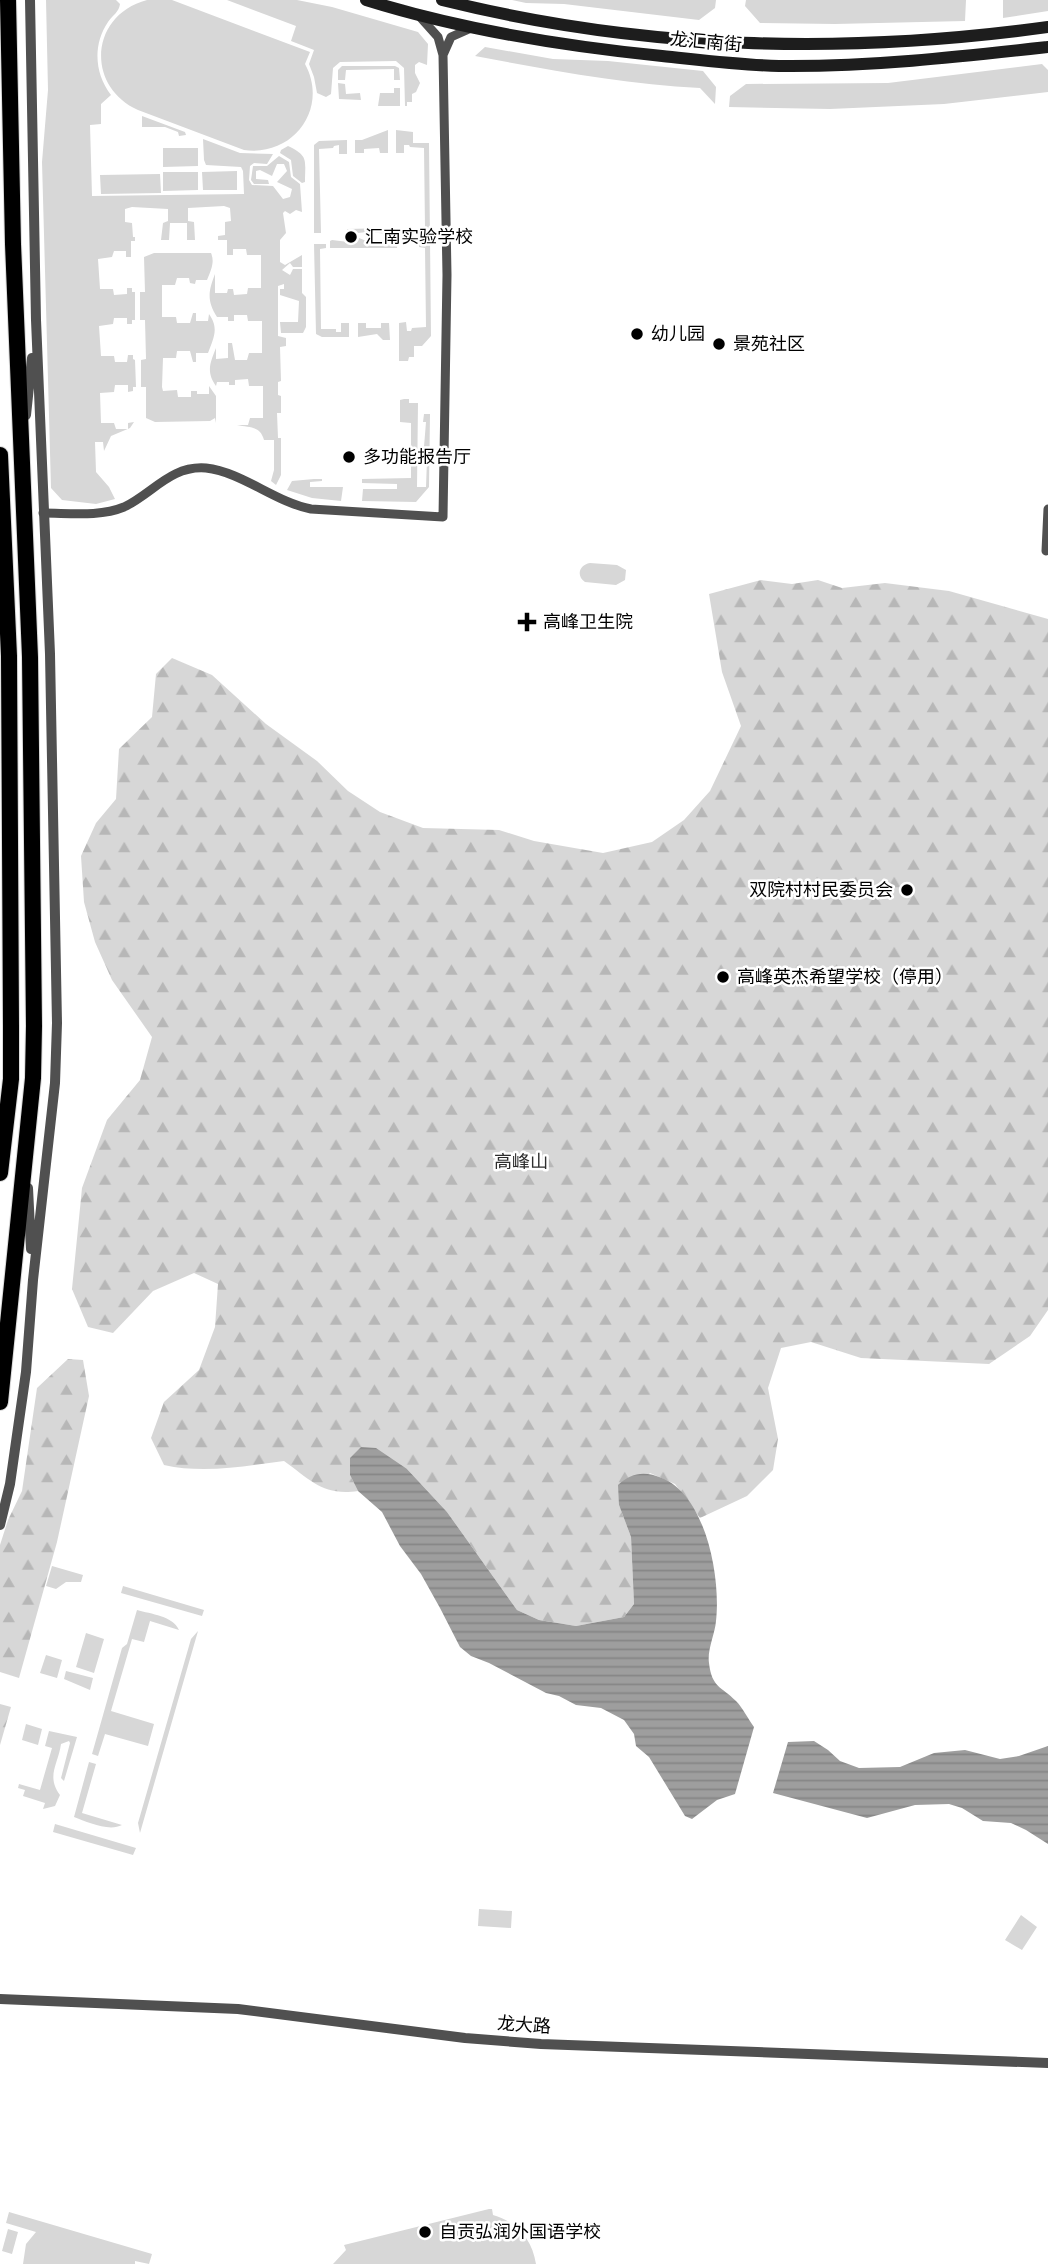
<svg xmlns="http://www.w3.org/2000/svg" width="1048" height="2264" font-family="'Fira Sans','Noto Sans SC',sans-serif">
<defs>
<pattern id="forest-firs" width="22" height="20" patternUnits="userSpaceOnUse" patternTransform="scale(1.75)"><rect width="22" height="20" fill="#d7d7d7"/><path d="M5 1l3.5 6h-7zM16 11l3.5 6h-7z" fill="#b7b7b7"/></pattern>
<pattern id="water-rules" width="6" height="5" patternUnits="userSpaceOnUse" patternTransform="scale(1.75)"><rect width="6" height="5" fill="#9e9e9e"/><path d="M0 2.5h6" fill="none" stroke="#868686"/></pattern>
</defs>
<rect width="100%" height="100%" fill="#fff"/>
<!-- grass -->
<path fill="#d7d7d7" d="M46 0H116L120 4C119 12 113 15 108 22 93 44 94 73 111 95L101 104V124L90 125 92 196 244 194 243 171 241 167 206 165 204 160 203 139 240 153 273 154 267 164 254 163 250 166 249 180 252 185 273 186 283 199 290 197 292 189 277 182 287 171 284 164H277L272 176 260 170 256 171V179L268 180 269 184H254L251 180 253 166H267L279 156 289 162 291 177 300 184 302 212 296 210 290 214 285 211 283 213 286 233 280 240V262L285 265 302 255V267H293L290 263 282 270 290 275 293 269H302V293L306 297V327L303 333H281L280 322H298L299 301 280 295V289H284V284L278 286V336L286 338V346L280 347 281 381 278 382V395L281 396V413H277L278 438H281V475L276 485 271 481 274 470V440H264C260 425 249 428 237 425H248L250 418H263V386H249L248 379 235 380V385H229V382H217L216 386C206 372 210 363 216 348V359L228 358V343H232L235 360H247L249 353H262V321H248L247 315H234V321H228V317H217C207 301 208 292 215 274V293H227L228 289H233L234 295 247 294 248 288H261V255H247L246 249H233V255H227V240H218V236L225 235V222L231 221 230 208 224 206 188 208V221L194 222 195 240H187V223H170L169 240H161L163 223 168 221V209L132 207 125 209V222L132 223 133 237H135V241H131V257H126V251H114L112 257 98 259 100 289H113L114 295 127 294V288H132V292H135V320H132V324H127V318H114L113 324 99 326 101 356H114L115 362H127L128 355H133V359L135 360 136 387H133V391L128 392V385H115L114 392 100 393 101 423H114L116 429H128V423L134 422 130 428 111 436 104 451 103 442H95L96 472 109 487 115 499 96 504 62 500 51 488 42 162 48 90Z
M147 0H172L310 52 305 64C329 108 294 157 244 150L138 110C85 86 90 15 147 0Z
M227 0H297L332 7 418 32 428 44 427 65 419 62 415 65V73L420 83 416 92 412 94V102H407V106H405L404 68 396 61 340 62 333 68 331 94 326 97 317 93 314 77 309 64 314 50 291 41 296 26Z
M512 0H716L715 8 699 20 564 4 526 3Z
M746 0H966L965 21 835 24 760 23 745 6Z
M1003 0H1048V11L1003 18Z
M485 47 553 59 608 61 703 71 716 87 715 104 700 88C624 84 549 70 475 56Z
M1042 64 1048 70V92L944 104 830 109 729 107 730 96 746 84 888 83Z
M342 66H395L399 68 400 80H394V69L346 70 345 80H338V70Z
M338 83 345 84 346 94 360 93 361 100 339 99Z
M394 88H400V106H378L380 93H394Z
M142 116 185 132 186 135 179 136 178 132 165 127H142Z
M388 130V153H380L379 148 364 149V153H355V140H362Z
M396 130 413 132V143H429L431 336 422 346H414V357H409L408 361H399V323L406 322 407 331H411L412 328 426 327 425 248 419 247V228H425L424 148 410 147 409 145H404V153H396Z
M347 140V154H339V145L334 146 333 148 319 149 321 233H314V145L319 141Z
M288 146C309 156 305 160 305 182L302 183 293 176 291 160 280 153 281 150Z
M163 148H198V166L163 167Z
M237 171V190H203L202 172Z
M163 172H198V190L163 191Z
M160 174 161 193 101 194 100 175Z
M390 228 398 236 413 237C402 240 396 235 386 234 371 232 361 231 347 236V229Z
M359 238 369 242 397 244V248H330V241L332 240 348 242Z
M314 244H326V248L320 249 321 329H336V332H341V323H349V337H322L316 334Z
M154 253H211C215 262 211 270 207 280H196L195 284 190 283 189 278H177L175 285H162V317H176L177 323H190L193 313H196V321H208L209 314C219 328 214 337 208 353H196V362H193L190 351H177L176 358H163L162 387 163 391 177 390 178 397H191V391H197V394H209V386L216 396V423L215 418 210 421 155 422 146 418V387H141V360L146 359 145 320H140V292H145L144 257Z
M358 323H366V328H381V323H389L390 340H383L377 334 358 337Z
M404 399H409V403H418L417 487H426L427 460 423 459 426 422H423L424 414H430L429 487 416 502 362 501 363 489H397V484L362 483V479L411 478V423L400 422V400Z
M314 479H322V481L310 482V487H343L341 501 312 498 287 490 292 481Z
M590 563 617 565 626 570 625 580 616 585 585 582C576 576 579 565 590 563Z
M52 1566 83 1575 81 1582H66L56 1589 46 1586Z
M123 1586 204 1610 202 1616 121 1593Z
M137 1610C151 1614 173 1616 179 1630L150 1621 144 1642 132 1639 111 1711 154 1724 148 1746 105 1734 98 1756 92 1754 122 1648 127 1644Z
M198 1631 140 1833 138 1823 191 1639Z
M86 1633 104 1639 94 1673 76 1667Z
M46 1655 62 1660 57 1678 40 1673Z
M66 1671 93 1678 90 1690 64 1679Z
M26 1724 42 1729 38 1745 22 1740Z
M49 1731 77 1737 64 1781 61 1778 70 1743 69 1741 61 1744C58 1765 46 1776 60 1795L55 1806 43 1809 45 1803 23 1796 25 1790 18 1788 19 1784 40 1790 52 1748 45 1746Z
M89 1762 96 1764 82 1813 122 1825C109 1832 87 1822 74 1817Z
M55 1824 136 1848 133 1855 53 1832Z
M479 1909 512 1911 511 1928 478 1926Z
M1021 1915 1037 1927 1022 1950 1005 1940Z
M489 2209H492L493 2215C517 2222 532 2239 536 2264H333L346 2250 344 2245Z
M9 2212 152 2254 149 2264 135 2261V2264H23L26 2244 36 2232 6 2223Z
M8 2229 18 2232 12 2254 2 2251Z"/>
<!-- forest -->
<path fill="url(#forest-firs)" d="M761 580 792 584 818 580 842 588 885 583 949 591 1048 619V1310L1030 1336 989 1364 861 1358 811 1342 781 1348 768 1388 778 1439 773 1470 747 1496 700 1518 675 1484 650 1473 619 1505 631 1537 634 1604 624 1617 576 1626 539 1620 517 1610 447 1512 407 1469 350 1475 358 1491C323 1496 312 1481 284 1461 245 1466 204 1474 164 1465L151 1438 164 1402 199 1370 215 1327 218 1284 194 1273 153 1291 113 1333 88 1327 72 1289 82 1188 107 1120 140 1080 152 1037 112 980 95 942 84 902 81 856 96 823 116 799 119 749 152 717 156 674 172 658 212 675 266 724 317 761 348 791 380 812 423 828 499 830 534 841 603 853 652 842 684 820 710 791 741 726 722 672 709 594Z
M68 1359 83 1360 89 1396 57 1542 19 1678 0 1672V1545L8 1520 22 1491 37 1388Z
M0 1704 11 1707 0 1745Z"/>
<!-- water -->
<path fill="url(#water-rules)" d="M361 1447 376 1448 407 1469 447 1512 517 1610 539 1620 576 1626 624 1617 634 1604 631 1537 619 1505 618 1485C632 1472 645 1471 662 1478 706 1496 721 1577 716 1621 715 1634 707 1650 709 1663 712 1688 721 1686 736 1701 743 1708 748 1719 754 1727L735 1794 717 1800 692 1819 685 1816 649 1757 636 1746 634 1734 624 1720 601 1708 576 1705 559 1696 546 1693 489 1663 471 1656 460 1647 440 1608 421 1574 400 1546 382 1512 358 1491 350 1475V1458Z
M814 1741 828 1750 840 1761 859 1768 900 1767 934 1753 965 1750 1000 1759 1019 1756 1048 1746V1844L1026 1830 1011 1823 983 1821 962 1808 949 1804 915 1805 867 1818 773 1793 788 1742Z"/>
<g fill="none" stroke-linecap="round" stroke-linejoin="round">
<defs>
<path id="trunk" d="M0 455 9 656 11 1027V1079L0 1173
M0 1402 33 1078 34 1026 30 657 13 244 8 0"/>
</defs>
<!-- trunk casing -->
<use href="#trunk" stroke="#dbdbdb" stroke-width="18"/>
<!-- minor -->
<path stroke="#505050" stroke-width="9" d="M421 18 438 37 443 55 451 37 469 29
M43 513C69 513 100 517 124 507 152 494 171 465 206 468 242 472 275 502 311 509L443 517 447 275 443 55
M1046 551 1048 509"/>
<!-- tertiary -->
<path stroke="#505050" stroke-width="10" d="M26 415 32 358
M28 1188 31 1249
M0 1525 10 1484 26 1372 33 1280 55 1083 57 1023 50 654 36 320 30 0
M0 1999 238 2009 465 2038 541 2044 1048 2063"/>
<!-- secondary -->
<path stroke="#1d1d1d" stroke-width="12" d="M366 0C462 30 562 46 662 56 701 60 740 65 779 66 869 67 958 57 1048 47
M442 0C643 50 843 55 1048 27"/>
<!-- trunk -->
<use href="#trunk" stroke="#000" stroke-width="16"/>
</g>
<!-- markers -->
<g fill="#000" stroke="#fff" stroke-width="2.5">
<circle cx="351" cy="237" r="7"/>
<circle cx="637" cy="334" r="7"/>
<circle cx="719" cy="344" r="7"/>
<circle cx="349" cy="457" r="7"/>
<path d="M523.5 611.5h7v7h7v7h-7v7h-7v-7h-7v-7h7z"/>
<circle cx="907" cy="890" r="7"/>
<circle cx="723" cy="977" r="7"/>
<circle cx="425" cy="2232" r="7"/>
</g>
<g text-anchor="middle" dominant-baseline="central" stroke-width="5" stroke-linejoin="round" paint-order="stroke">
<!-- street labels -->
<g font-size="18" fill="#000" stroke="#fff">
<text transform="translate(706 42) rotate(5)">龙汇南街</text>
<text transform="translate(524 2025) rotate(4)">龙大路</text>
</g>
<!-- poi labels -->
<g font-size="18" fill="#000" stroke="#fff" text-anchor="start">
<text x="365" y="237">汇南实验学校</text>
<text x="651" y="334">幼儿园</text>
<text x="733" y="344">景苑社区</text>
<text x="363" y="457">多功能报告厅</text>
<text x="543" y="622">高峰卫生院</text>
<text x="893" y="890" text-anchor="end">双院村村民委员会</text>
<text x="737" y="977">高峰英杰希望学校（停用）</text>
<text x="439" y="2232">自贡弘润外国语学校</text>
</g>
<!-- park labels -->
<g font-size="18" fill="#2e2e2e" stroke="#fff">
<text x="521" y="1162">高峰山</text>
</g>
</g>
</svg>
